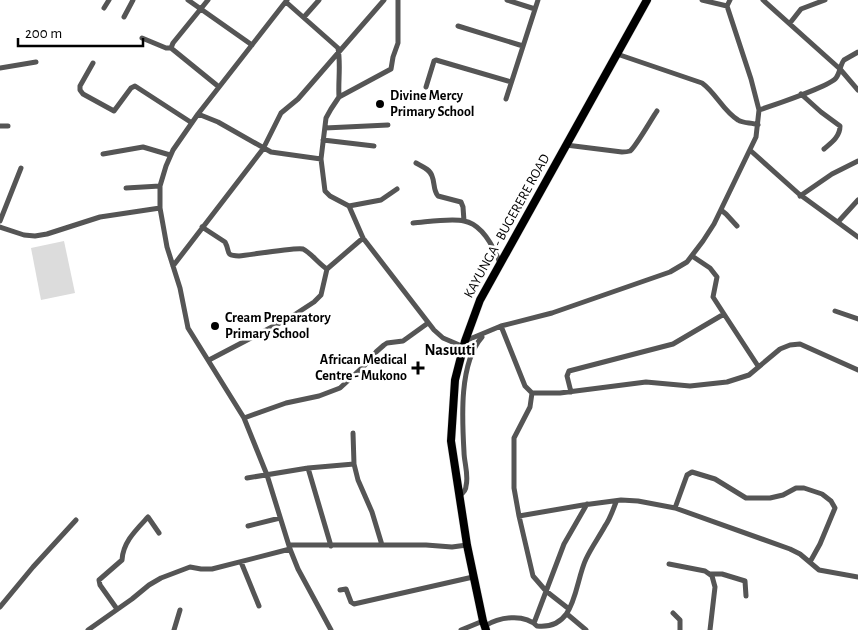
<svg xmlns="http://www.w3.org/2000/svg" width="858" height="630" font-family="'Alegreya Sans',sans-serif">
<rect width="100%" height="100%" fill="#fff"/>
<!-- park -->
<path fill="#dcdcdc" d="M64 241 75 293 41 300 31 248Z"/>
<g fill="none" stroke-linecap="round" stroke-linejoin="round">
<defs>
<path id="primary" d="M486 630 483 621 467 545 451 441 455 380 465 341 480 300 647 0"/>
</defs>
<!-- primary casing -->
<use href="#primary" stroke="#dbdbdb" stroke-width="9"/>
<!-- street -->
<path stroke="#555" stroke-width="5" d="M188 0 252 45
M208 0 173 43 171 48 219 87
M287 0 198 114 173 150 166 166 160 186V208L167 247 180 288 188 328 244 418 267 475 290 549 298 569 331 630
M398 0V43L393 57 391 69 339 97 331 109 326 118 321 159 325 191 330 196 349 206 363 238 434 330 443 338 464 347
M507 0 535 9
M702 0 727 6
M763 0 840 69 858 90
M286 2 338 48C341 65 338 80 339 97
M104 8 109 0
M124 17 133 0
M304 17 319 0
M790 23 801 9 825 0
M458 26 523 46
M142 38 166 48H171
M617 54 702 83C716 93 723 111 738 120 744 124 752 122 758 125
M93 63 80 86V90L83 94 114 111 131 88 135 86 192 123
M0 68 36 62
M426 87 434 61 436 60 511 82
M801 94 821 112 840 126C840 137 831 143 824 149
M506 99 538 0
M759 110C771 106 830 86 836 78 840 73 840 65 844 60L858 52
M198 114 218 122 271 152 321 159
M0 126H8
M325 128 388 125
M323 140 374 146
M566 145 622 152C624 152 627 152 630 151 635 148 652 118 657 111
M751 151 799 194 858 237
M103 154 143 147 170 155
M416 163C421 166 430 169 432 176 435 183 433 190 438 196L461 202 463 207 464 221
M126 188 160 186
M800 196 832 174 858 161
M349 206 381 200 397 189
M721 210 726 214 737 226
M0 221 21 168
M838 222 858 200
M413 223C427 222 451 218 464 221 482 224 494 248 500 263
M0 227 24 235 35 236 47 234 100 217 160 208
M202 227 225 242C231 253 224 255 239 256 250 255 296 247 303 249 310 252 319 264 327 269
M692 256 710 268 717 277 713 297 724 314
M173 266 263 149 281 113 298 99 384 0
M835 311 858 319
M501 326 525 386 532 393H560L646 382 690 386 727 382 749 375 780 349 790 345 800 344 858 370
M465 341 501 326 552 313 670 272 687 262 703 241 714 224 756 137 759 110 751 79 727 6 730 0
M209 360 291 317 314 302 321 295 327 269 363 238
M571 392 567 376 569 371 673 344 724 314 758 366
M532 393 530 407 514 438V488L519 516 533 576 546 591 569 609
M244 418 286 403 319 396 340 388 365 365 376 352 384 345 387 343 403 341 428 323
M353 433 354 464
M308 468 331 546
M247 478 308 468 354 464 358 480 372 512 382 545
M460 495C463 493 466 490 466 486 469 475 464 462 464 452 462 418 459 363 482 337
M675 508 687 475 692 472 715 479 746 498H770L783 495 796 488H804L822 494 831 501 835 508 820 544 810 562
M519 516 583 505 621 500 638 501 675 508 790 549 800 554 819 570 858 577
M248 526 280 518
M290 545H426L452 547 467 545
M241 562 259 606
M669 564 705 571 712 576 715 587 710 630
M710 574H722L745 581 746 596
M340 590 346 589 351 602 354 604 473 577
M0 607 33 567 76 520
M117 609 100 585 99 580 122 560C123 542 136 530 148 517L159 533
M673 613 680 620V630
M567 614 586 630
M534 623 564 544 587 504
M485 626C499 617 524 613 537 626 577 630 574 584 586 559 591 548 599 537 605 526 610 519 613 510 616 502
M88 630 132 599 149 585 161 578 190 567 201 569H212L290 549
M174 630 180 610
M461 630 483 621"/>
<!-- primary -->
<use href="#primary" stroke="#000" stroke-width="8"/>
</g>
<!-- markers -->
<g fill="#000" stroke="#fff" stroke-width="2">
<circle cx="380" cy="104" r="5"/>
<circle cx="215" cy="326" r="5"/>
<path d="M415.5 360.5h5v5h5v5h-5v5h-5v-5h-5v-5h5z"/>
</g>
<g text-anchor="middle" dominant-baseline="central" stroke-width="5" stroke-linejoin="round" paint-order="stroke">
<!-- poi labels -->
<g font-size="14" font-weight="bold" fill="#000" stroke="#fff" text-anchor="start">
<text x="390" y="96">Divine Mercy<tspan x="390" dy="16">Primary School</tspan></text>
<text x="225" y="318">Cream Preparatory<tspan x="225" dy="16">Primary School</tspan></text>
<text x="407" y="360" text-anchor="end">African Medical<tspan x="407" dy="16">Centre - Mukono</tspan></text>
</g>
<!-- street labels -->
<g font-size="14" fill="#000" stroke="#fff">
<text transform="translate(507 226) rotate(-61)">KAYUNGA - BUGERERE ROAD</text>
</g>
<!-- quarter labels -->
<g font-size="16" font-weight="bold" fill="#000" stroke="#fff">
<text x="450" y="350">Nasuuti</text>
</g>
</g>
<!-- scale -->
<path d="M18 38v8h125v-8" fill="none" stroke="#000000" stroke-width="2.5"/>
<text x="25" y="38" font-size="15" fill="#000000" stroke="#ffffff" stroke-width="4" paint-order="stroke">200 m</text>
</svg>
